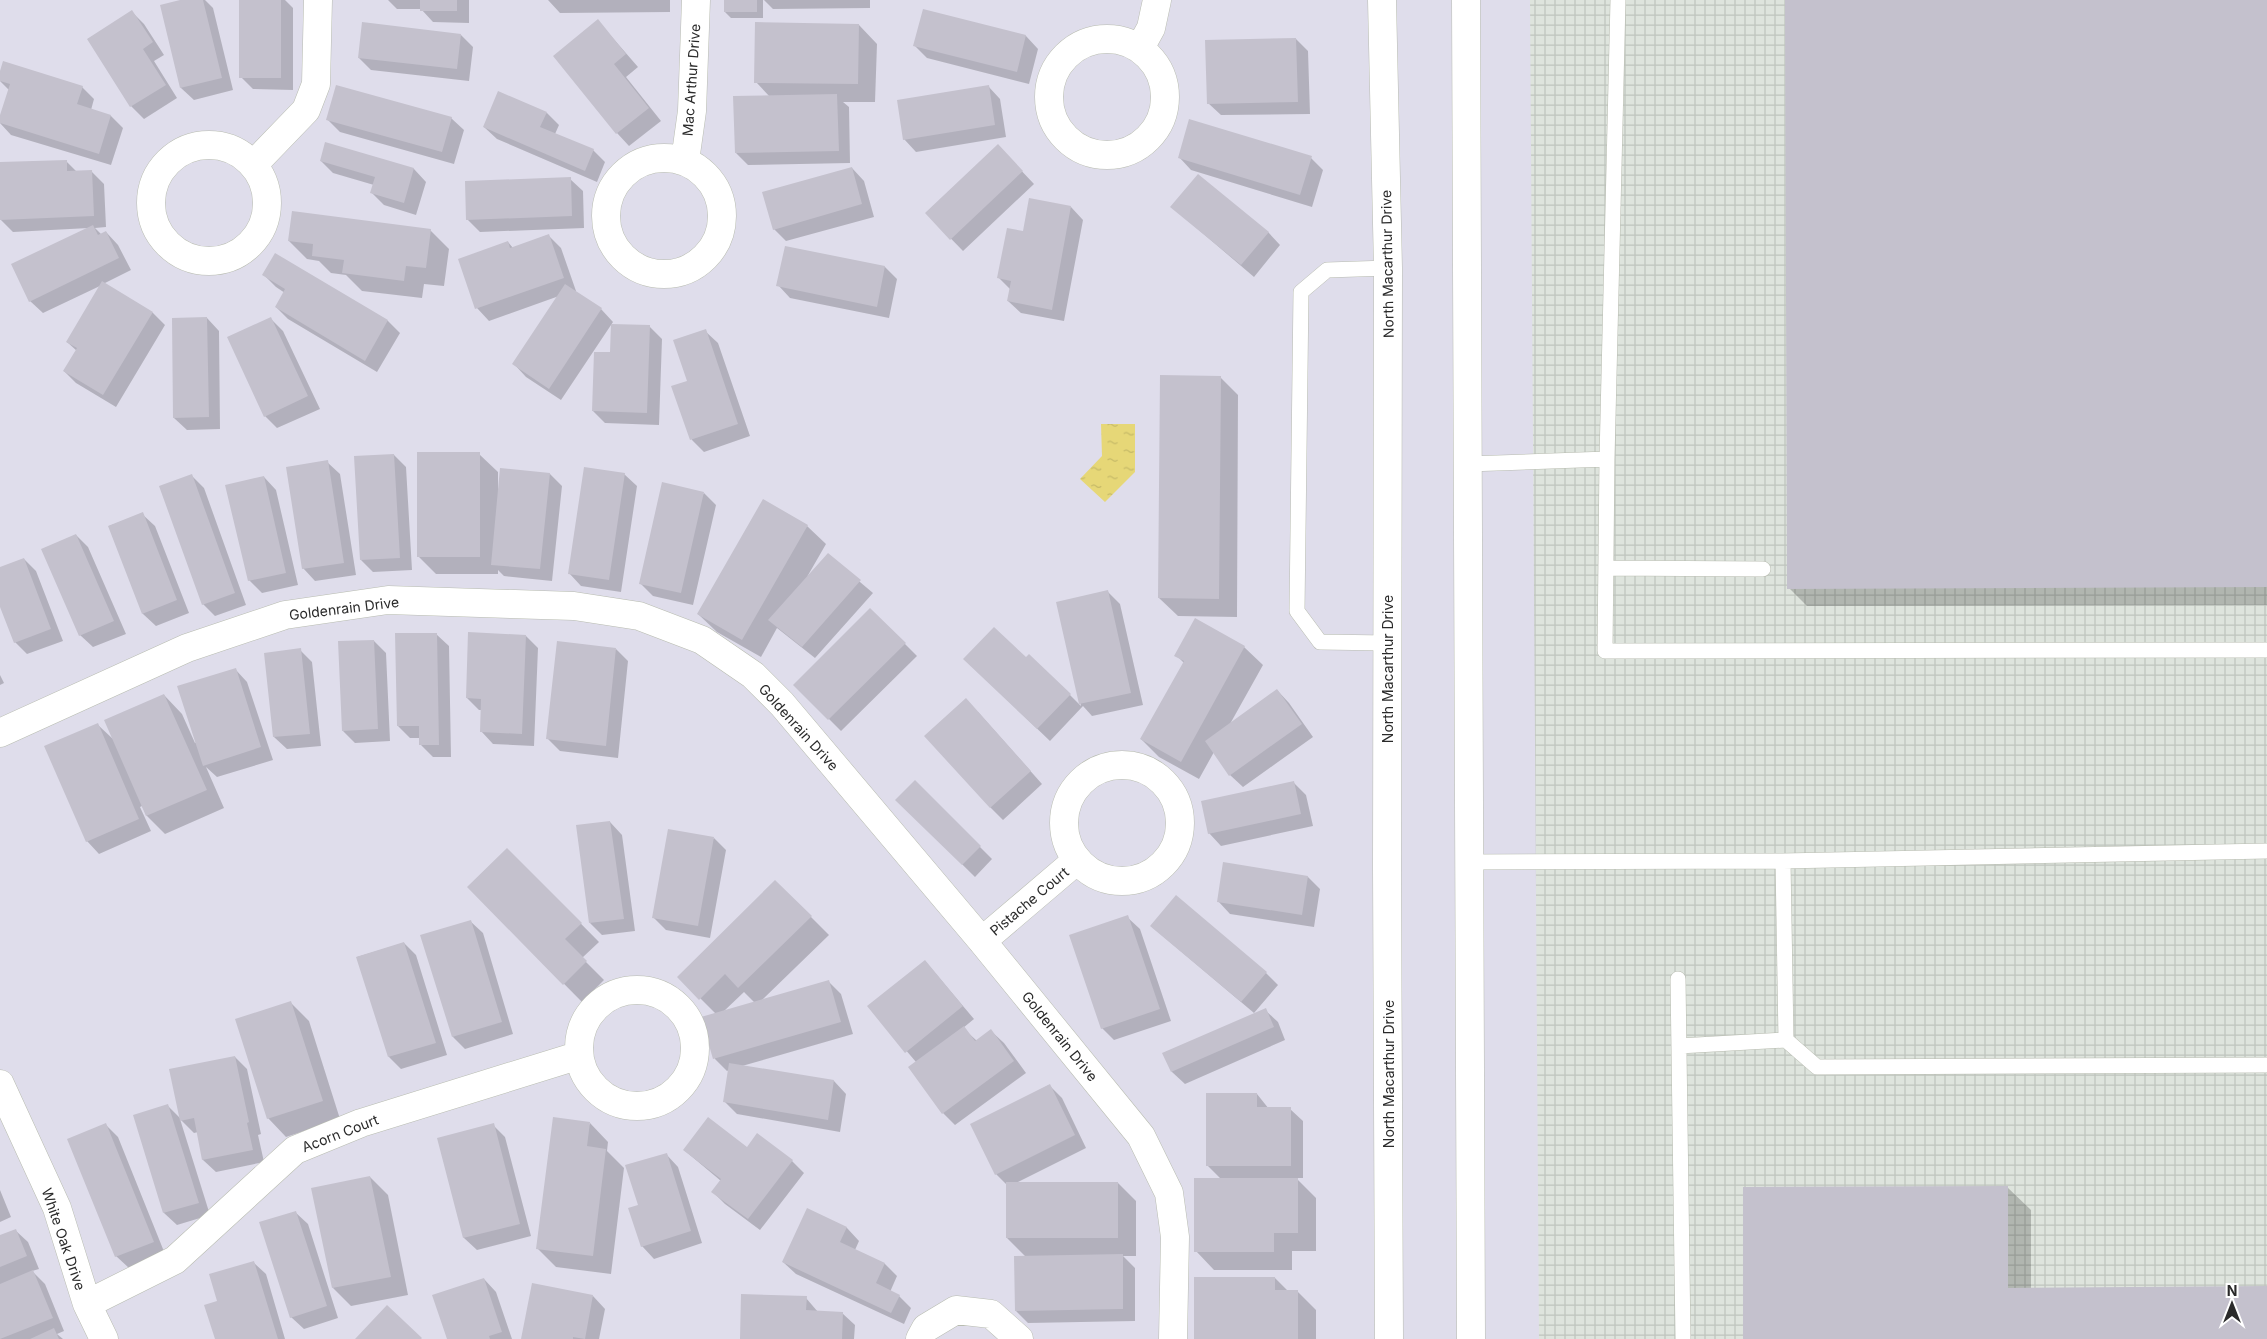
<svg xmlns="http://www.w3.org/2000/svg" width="2267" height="1339" font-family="Inter,sans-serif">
<defs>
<pattern id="industrial-grid" width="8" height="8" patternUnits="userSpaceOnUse" patternTransform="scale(1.25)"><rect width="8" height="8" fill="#dee4dd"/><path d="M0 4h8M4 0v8" fill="none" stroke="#bfc4be"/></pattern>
<pattern id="water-ripples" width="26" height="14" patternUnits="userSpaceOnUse" patternTransform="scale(1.25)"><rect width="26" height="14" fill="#e6d777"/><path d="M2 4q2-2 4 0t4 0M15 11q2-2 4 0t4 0" fill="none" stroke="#c5b967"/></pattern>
</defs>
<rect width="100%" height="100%" fill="#dfddeb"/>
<!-- industrial -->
<path fill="url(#industrial-grid)" d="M1530 0H2267V1339H1539Z"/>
<!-- water -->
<path fill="url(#water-ripples)" d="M1101 424H1135V472L1105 502 1080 479 1102 456Z"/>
<!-- shadow -->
<path fill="#0003" fill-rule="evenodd" d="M185 0H205L213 8 233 90 194 100 181 88Z
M241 0H285L293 8V90L253 89 241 77Z
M388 0H469V23L433 22 421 9H397Z
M548 0H670V12L560 13Z
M725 0H763V18H731L725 12Z
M764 0H870V8L773 9Z
M1786 0H2267V605L1807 606 1789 588Z
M132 12 144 24 164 55 154 61 177 98 144 119 131 106 88 39Z
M598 21 638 67 626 77 661 121 629 146 617 133 555 56Z
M859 25 877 44 875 102H843L849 107 850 163 748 165 736 153 770 97 756 82Z
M461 35 473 47 469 81 371 70 359 58Z
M1026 36 1038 49 1029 84 927 58 915 46Z
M1296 39 1308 51 1310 114 1221 115 1208 103Z
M0 75 82 87 94 99 91 110 111 116 123 128 111 165 11 135 0 123 9 90 0 81Z
M988 86 1000 99 1006 137 916 152 904 139Z
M547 113 559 125 555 134 593 150 605 162 597 182 497 139 484 127Z
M451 118 464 130 454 164 340 132 328 120Z
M326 144 414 169 426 182 416 215 384 205 372 193 374 185 333 173 321 161Z
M998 146 1034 184 963 251 926 213Z
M1179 157 1311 158 1323 170 1312 207 1191 170Z
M66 161 77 172 91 171 104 184 106 227 95 228 102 235 106 232 118 245 131 270 103 284 153 313 165 325 116 407 76 383 64 371 77 351 67 342 102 285 43 313 30 301 89 228 13 232 0 219V164Z
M852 168 864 181 874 217 786 241 774 229Z
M570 179 583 191 584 228 480 232 467 219Z
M1071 207 1083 220 1064 321 1021 313 1008 301 1011 290 999 278 1024 232Z
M1172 207 1268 232 1280 245 1254 277Z
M430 230 449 249 444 286 424 284 422 298 362 291 346 275 331 273 319 261 307 259 289 241Z
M548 235 561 248 576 291H574L601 309 613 322 561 400 526 377 514 364 559 296 489 321 477 308 508 242 513 248Z
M786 247 885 267 897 279 889 318 790 298 778 285Z
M276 255 388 321 400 333 377 372 288 319 276 307 285 293 276 287 264 275Z
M207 318 219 331 220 429 187 430 174 418Z
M271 319 283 331 320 409 277 428 265 416Z
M649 326 662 339 659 425 605 423 593 411 612 353Z
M705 331 718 343 750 436 704 452 692 440 673 387 689 382Z
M1220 377 1238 395 1237 617 1178 616 1159 598Z
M479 454 498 472V489L550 474 562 486 552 581 504 576 498 570V574H436L418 556Z
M394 455 406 467 412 570 373 572 361 560Z
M327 462 340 474 356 575 315 581 303 568Z
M624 474 637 486 621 592 581 586 569 573Z
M191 475 204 488 246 605 215 616 203 604Z
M264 477 276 490 298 585 262 593 249 580Z
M704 493 716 505 693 605 653 596 641 584Z
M142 514 155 526 189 613 156 626 143 614 109 526Z
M807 526 826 544 807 577 828 555 873 593 815 658 777 628 761 657 717 632 698 614Z
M76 535 88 547 126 634 93 647 80 635Z
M24 559 36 571 63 641 27 654 15 642 0 603V568Z
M1108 592 1120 604 1143 705 1092 716 1083 706 1050 741 977 671 1070 695 1081 706 1057 603Z
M870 609 917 656 841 731 795 685Z
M436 634 449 646 451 757H433L421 745 420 738H410L398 726Z
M526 636 538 648 534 746 493 744 481 731 482 710H479L467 698Z
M374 641 386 653 390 741 355 743 343 731Z
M1244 647 1263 665 1230 724 1277 690 1289 703 1313 737 1243 787 1230 775 1214 752 1199 779 1159 757 1141 739 1184 663 1176 655Z
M616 649 628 661 618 758 560 751 548 739Z
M300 650 312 662 321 746 287 749 274 737Z
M235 669 247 682 273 760 217 777 206 767 224 808 165 834 147 816 142 806 140 807 151 831 99 854 87 841 97 724 114 740 164 695 182 714 195 743 197 742Z
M0 675 4 683 0 685Z
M978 712 1042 784 1003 820 990 807Z
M915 782 992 859 975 877 897 800Z
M1294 783 1306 795 1313 826 1221 846 1209 833Z
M610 822 622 835 635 931 602 935 590 923Z
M714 838 726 850 710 938 666 930 653 917Z
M507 849 599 942 582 958 604 980 582 1002 468 887Z
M1308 877 1320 889 1314 927 1230 914 1218 901Z
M775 881 829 935 761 1001 828 981 841 994 853 1034 742 1066 834 1081 846 1094 840 1132 737 1114 725 1102 729 1070 727 1071 715 1059 702 1018 716 1014 679 977ZM744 992 755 1003 723 1012Z
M1127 917 1140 929 1171 1021 1114 1040 1102 1028Z
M470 921 483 933 513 1034 465 1049 453 1037Z
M1151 926 1266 973 1278 985 1254 1013Z
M404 943 416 955 447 1055 401 1069 389 1057 357 957Z
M925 961 974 1019 963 1028 977 1041 991 1031 1004 1043 1026 1073 955 1125 943 1113 916 1062 869 1007Z
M290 1002 309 1021 340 1119 286 1137 268 1118Z
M1265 1010 1278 1022 1285 1040 1185 1084 1172 1072 1164 1053Z
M235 1057 247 1069 261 1134 258 1135 264 1162 216 1172 203 1160 198 1132 194 1133 180 1119 210 1215 177 1225 164 1213 168 1106 181 1119Z
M1049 1085 1062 1098 1086 1148 1016 1183H1118L1136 1201V1256H1123L1135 1268V1321L1028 1323 1016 1311 1026 1257 1007 1238V1185L996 1174 972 1125Z
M1257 1094 1269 1109H1290L1303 1121V1178H1296L1316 1198V1251H1292V1270H1214L1196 1251 1221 1179 1207 1165Z
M590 1123 608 1142 607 1151 624 1168 611 1274 556 1267 537 1248Z
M106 1125 118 1137 165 1254 129 1268 116 1256Z
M493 1125 505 1137 531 1236 477 1250 464 1238 438 1139Z
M747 1148 792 1161 804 1173 760 1230 725 1204 713 1192 721 1181 684 1150Z
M666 1154 678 1167 702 1243 654 1259 642 1246 640 1206Z
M370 1177 388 1195 408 1295 351 1306 333 1288Z
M2007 1187 2031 1210V1289L2267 1288V1339H1745Z
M0 1190 11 1217 0 1222Z
M808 1210 847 1228 859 1241 855 1250 885 1264 897 1276 890 1292 899 1296 911 1308 904 1324 796 1274 783 1262Z
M295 1212 308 1224 338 1318 304 1329 291 1317Z
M15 1230 28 1242 39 1269 32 1271 45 1284 64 1331 57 1334 63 1339H0V1237Z
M253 1262 266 1274 285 1339H216L219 1302Z
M1275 1278 1288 1291H1297L1316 1310V1339H1196Z
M484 1279 496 1292 512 1339H448Z
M593 1296 605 1309 599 1339H522Z
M806 1298 818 1312 842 1313 855 1325 854 1339H741Z"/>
<!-- building -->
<path fill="#c4c1cd" d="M180 0H203L222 78 180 88 160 5Z
M239 0H281V78H239Z
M420 0H457V11H420Z
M724 0H757V12H724Z
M1785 0H2267V587L1787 589Z
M923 9 1026 35 1017 72 913 46Z
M132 10 153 42 143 49 166 85 130 107 87 39Z
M598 19 626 54 614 64 649 108 616 134 553 56Z
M362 22 461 34 457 69 358 58Z
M755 22 859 24 858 84 754 83Z
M1296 38 1298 102 1207 104 1205 40Z
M3 61 83 86 77 104 111 115 99 154 0 123V115L10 84 0 81V71Z
M336 85 452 117 442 152 326 120Z
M989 85 995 125 903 140 897 100Z
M498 91 547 112 540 127 594 149 585 171 483 127Z
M837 94 839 151 735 153 733 96Z
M1189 119 1312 156 1300 195 1178 158Z
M325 142 414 168 404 203 370 193 375 177 320 161Z
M998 144 1023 171 950 240 925 213Z
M67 160V171L92 170 94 216 0 220V162Z
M852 167 862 204 773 230 762 192Z
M1198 174 1269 232 1241 265 1170 207Z
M571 177 572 216 466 220 465 181Z
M1029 198 1071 206 1052 310 1007 301 1011 281 997 278 1007 228 1023 231Z
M292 211 431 229 426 268 406 266 404 281 342 273 344 260 312 256 313 244 288 241Z
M93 225 98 235 106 231 119 258 29 302 11 264Z
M549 234 564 278 475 309 458 259 508 241 510 248Z
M785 246 885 266 877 307 776 286Z
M275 253 388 320 365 361 275 307 285 289 262 275Z
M102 281 153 312 103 395 63 371 77 348 66 342Z
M565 284 602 308 549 389 512 364Z
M207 317 209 417 173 418 172 318Z
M271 317 308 396 264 417 227 337Z
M611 324 650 325 647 413 592 411 594 352H610Z
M706 329 738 424 690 440 671 386 687 381 673 340Z
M1160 375 1221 376 1219 599 1158 598Z
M417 452H480V557H417Z
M394 454 400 558 360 560 354 456Z
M328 460 344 563 302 569 286 467Z
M584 467 625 473 609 580 568 574Z
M500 468 550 473 540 569 491 565Z
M192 474 235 593 202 605 159 486Z
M264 476 286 573 248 581 225 485Z
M662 482 704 492 681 593 639 584Z
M763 499 808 525 742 640 697 614Z
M143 512 177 600 142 614 108 526Z
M76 534 114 621 79 636 41 549Z
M828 553 861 580 802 647 768 620Z
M24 558 51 629 14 643 0 607V567Z
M1108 590 1131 693 1079 704 1056 602Z
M870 608 906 643 828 720 793 685Z
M1195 618 1245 646 1181 762 1140 739 1184 661 1174 656Z
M994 627 1026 657 1029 654 1071 694 1037 729 963 659Z
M468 632 526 635 522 734 480 732 481 699 466 698Z
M395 633H437L439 745H419V726H397Z
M374 640 378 729 342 731 338 641Z
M557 641 616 648 606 746 546 739Z
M301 648 310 734 273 737 264 653Z
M236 668 261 747 203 766 177 686Z
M1277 689 1302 724 1229 776 1205 741Z
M164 694 207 790 146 816 104 720Z
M966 698 1031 771 990 808 924 736Z
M98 723 139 819 86 842 44 746Z
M915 780 981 846 962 865 895 800Z
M1294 781 1301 814 1208 834 1201 801Z
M610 821 624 919 589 923 576 825Z
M668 829 714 837 698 926 652 918Z
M507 848 582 923 565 939 587 961 563 985 467 887Z
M1223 862 1308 876 1302 915 1217 902Z
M775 880 812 916 738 988 725 974 699 1000 677 977Z
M1176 895 1267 972 1241 1002 1150 926Z
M1128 915 1160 1009 1101 1029 1069 935Z
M471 920 502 1022 452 1037 420 935Z
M404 942 436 1043 388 1057 356 957Z
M925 960 963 1006 905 1053 867 1006Z
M829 980 841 1022 713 1059 701 1017Z
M291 1001 323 1101 267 1119 235 1019Z
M1266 1008 1274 1027 1171 1072 1162 1053Z
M964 1026 975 1041 991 1029 1014 1061 942 1114 908 1067Z
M235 1056 249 1122 247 1123 253 1150 202 1160 194 1118 180 1121 169 1069Z
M729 1063 834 1080 828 1120 723 1102Z
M1050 1084 1075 1135 995 1175 970 1124Z
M1206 1093H1257V1107H1291V1166H1206Z
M168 1104 199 1203 163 1213 133 1115Z
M553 1117 590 1122 587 1146 606 1149 593 1256 536 1249Z
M708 1117 747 1147 757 1133 793 1160 748 1219 711 1192 721 1179 683 1150Z
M106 1123 154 1242 115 1257 67 1139Z
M494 1123 520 1224 463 1238 437 1138Z
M667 1153 691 1231 641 1247 628 1208 638 1205 625 1165Z
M370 1176 391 1277 332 1288 311 1188Z
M1194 1178H1298V1233H1274V1252H1194Z
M1006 1182H1118V1238H1006Z
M2008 1186V1288L2267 1286V1339H1743V1187Z
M807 1208 847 1227 840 1242 885 1263 876 1283 900 1295 891 1313 782 1262Z
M296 1211 327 1306 290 1318 259 1222Z
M16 1229 27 1256 0 1267V1235Z
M1123 1254V1309L1015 1311 1014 1256Z
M254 1261 278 1339H215L204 1305 217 1301 209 1274Z
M33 1270 53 1318 0 1339V1284Z
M1194 1277H1275V1290H1298V1339H1194Z
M484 1278 502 1332 489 1336 490 1339H447L432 1295Z
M532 1283 593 1295 585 1339 573 1337V1339H521Z
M741 1294 807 1296 806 1310 843 1312 842 1339H740Z
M387 1305 422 1338 421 1339H355Z
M54 1328 59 1339H30Z"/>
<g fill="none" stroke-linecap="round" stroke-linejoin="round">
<defs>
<path id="service" d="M1618 0 1607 459 1605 651 2267 650
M1468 464 1607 459
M1606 568 1763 569
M1387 643 1320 642 1297 611 1301 292 1327 270 1388 268
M1783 861 2267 851
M1470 862 1783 861 1786 1040 1679 1046
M1678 979 1683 1339
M1786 1040 1817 1067 2267 1065"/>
<path id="minor" d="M1049 97a58 58 0 1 1 116 0a58 58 0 1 1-116 0Z
M1140 48 1151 28 1157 0
M151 203a58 58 0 1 1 116 0a58 58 0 1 1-116 0Z
M606 216a58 58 0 1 1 116 0a58 58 0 1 1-116 0Z
M685 161 692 111 696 0
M254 164 306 110 316 84 318 0
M0 733 187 648 285 615 388 600 574 606 639 616 702 640 753 675 782 704 982 941 1141 1136 1169 1193 1175 1237 1173 1339
M1064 823a58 58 0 1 1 116 0a58 58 0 1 1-116 0Z
M982 941 1076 861
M579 1048a58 58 0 1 1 116 0a58 58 0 1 1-116 0Z
M0 1084 57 1208 87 1304 104 1339
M87 1304 175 1260 295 1150 361 1123 577 1056
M920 1339 926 1328 956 1310 991 1314 1019 1339"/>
<path id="secondary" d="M1382 0 1388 268 1387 867 1389 1339
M1466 0 1471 1339"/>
</defs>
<!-- service casing -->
<use href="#service" stroke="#b8bcb0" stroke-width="16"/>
<!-- minor casing -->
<use href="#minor" stroke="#b8bcb0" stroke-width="29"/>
<!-- secondary casing -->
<use href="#secondary" stroke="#b8bcb0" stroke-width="29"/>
<!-- service -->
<use href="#service" stroke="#fff" stroke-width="15"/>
<!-- minor -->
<use href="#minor" stroke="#fff" stroke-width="28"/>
<!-- secondary -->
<use href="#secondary" stroke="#fff" stroke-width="28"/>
</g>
<g text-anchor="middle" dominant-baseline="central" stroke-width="4" stroke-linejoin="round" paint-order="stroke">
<!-- street labels -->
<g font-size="14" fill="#2a2a2a" stroke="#fff">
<text transform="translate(691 80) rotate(-86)">Mac Arthur Drive</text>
<text transform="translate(1387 264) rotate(-91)">North Macarthur Drive</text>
<text transform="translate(344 608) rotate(-7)">Goldenrain Drive</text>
<text transform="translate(1387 669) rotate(-90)">North Macarthur Drive</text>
<text transform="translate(799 727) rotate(48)">Goldenrain Drive</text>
<text transform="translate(1029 901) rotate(-40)">Pistache Court</text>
<text transform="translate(1060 1036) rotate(51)">Goldenrain Drive</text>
<text transform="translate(1388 1074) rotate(-90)">North Macarthur Drive</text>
<text transform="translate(340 1133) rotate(-21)">Acorn Court</text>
<text transform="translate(64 1239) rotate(71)">White Oak Drive</text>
</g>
</g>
<!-- north arrow -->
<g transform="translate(2232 1304)" stroke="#ffffff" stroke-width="4" paint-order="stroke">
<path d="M0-4L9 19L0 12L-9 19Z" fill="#2a2a2a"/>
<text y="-8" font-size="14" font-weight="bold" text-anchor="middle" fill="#2a2a2a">N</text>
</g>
</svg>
